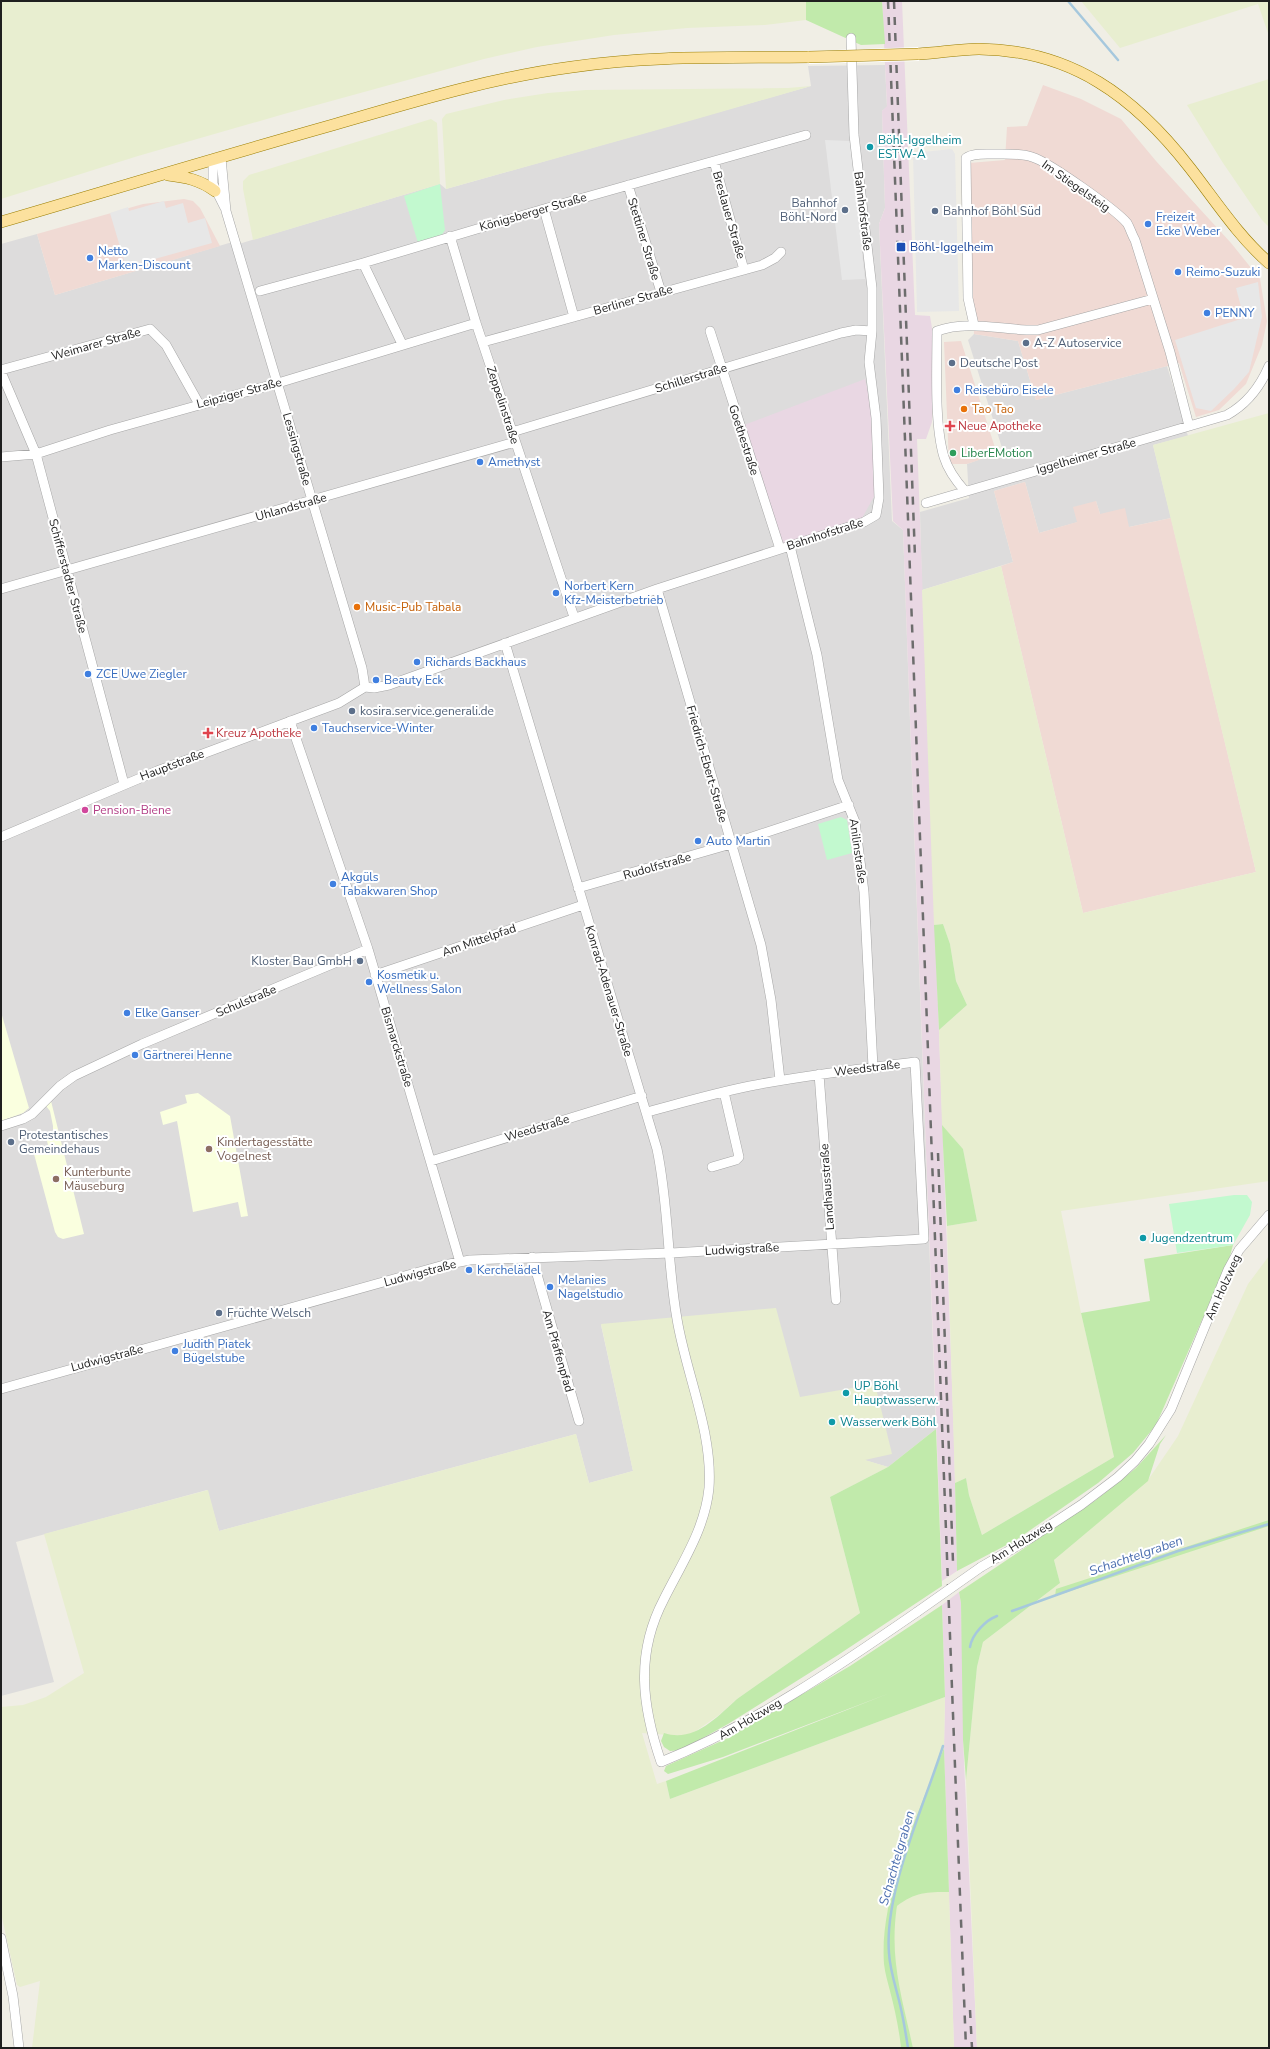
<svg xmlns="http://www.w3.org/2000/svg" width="1270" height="2049" font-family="'Nunito Sans',sans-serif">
<rect width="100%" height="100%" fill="#f0eee5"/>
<!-- residential -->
<path fill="#dddcdc" d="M885 65 887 107 882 111 885 208 879 224 892 521 903 530 936 1429 888 1467 864 1460 601 1325 633 1471 589 1483 576 1434 219 1531 207 1490 16 1542 54 1682 1 1696V244L37 234 55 295 229 243H242L440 184 446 189 811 86 808 66Z
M974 334 1018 341 1036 400 1167 366 1188 436 1153 445 1171 518 1129 527 1100 514 1096 501 1078 522 1039 533 1025 482 994 491 1013 562 922 590 920 512 969 498 967 464 1003 451 968 340Z"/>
<!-- commercial -->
<path fill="#f0dad4" d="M1043 85 1081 99 1121 119 1156 161 1231 243 1260 279 1267 321 1262 345 1246 384 1219 410 1196 417 1179 363 1036 400 1018 341 974 334 969 163 1005 160 1007 127 1027 126Z
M184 199 193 201 200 208 220 246 55 295 37 234 143 204Z
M961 341 997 454 967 464H949L944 342Z
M1025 482 1039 533 1077 522 1073 507 1096 501 1100 514 1125 508 1129 527 1171 518 1256 872 1083 913 1001 566 1013 562 994 491Z"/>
<!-- industrial -->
<path fill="#e9d7e3" d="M882 1H902L915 315 930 316 935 346 932 422 926 439H917L954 1438 957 1571 942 1581 903 530 893 521 879 224 885 208 882 111 887 106Z
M865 379 871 405 877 491 861 520 782 544 744 425Z
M959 1592 961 1603 963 1659V1740L977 2048H954L944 1748 945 1697 942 1605Z"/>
<!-- education -->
<path fill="#faffdf" d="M1 1012 29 1108 23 1113 1 1121Z
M198 1093 230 1116 248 1216 241 1217 238 1202 193 1212 177 1121 163 1125 160 1112 187 1103 185 1095Z
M51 1101 84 1234 63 1239 58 1237 55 1232 34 1154 49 1150 46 1136 53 1135V1126L50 1111 46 1106Z"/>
<!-- farmland -->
<path fill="#e8eed0" d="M1 1H806V20L765 25 687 28 614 35 537 47 484 59 284 114 138 156 1 199Z
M1081 1H1269V36L1258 4 1120 48Z
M1269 79V227L1262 220 1223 163 1187 105Z
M811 86 700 118 446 189 442 119 446 114 504 100 548 93 586 90 788 88Z
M431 119 437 123 440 184 253 240 243 189V181L249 175Z
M1269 413V1181L1061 1211 1081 1313 1114 1457 982 1535 969 1495 966 1478 955 1483 947 1226 977 1221 963 1149 942 1125 939 1030 967 1005 956 981 950 944 943 924 934 925 922 590 1001 566 1083 913 1256 872 1153 445Z
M1269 1256V2048H977L966 1780 977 1667 983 1642 1060 1583 1054 1560 1148 1480 1178 1436 1248 1284Z
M776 1308 800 1397 875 1384 892 1454 865 1460 888 1467 830 1497 860 1613 737 1699 719 1715 693 1733 683 1736 642 1733 657 1784 666 1781 670 1799 945 1697 944 1748 909 1835 893 1891 886 1923 901 2048H32L40 1981 20 1987 17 1985 1 1913V1707L23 1705 46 1697 84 1673 44 1534 208 1490 219 1531 576 1434 589 1483 633 1471 601 1324Z
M928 1892H949L954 2048H913L896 1976 894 1952V1929L897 1906 910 1896Z"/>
<!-- grass -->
<path fill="#c1eaab" d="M806 1H882L885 44 861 45 806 20Z
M943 924 950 944 956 981 967 1005 939 1030 934 925Z
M942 1125 963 1149 977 1221 947 1226Z
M1233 1245 1230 1256 1156 1425 1133 1453 1098 1483 1016 1540 957 1571 955 1483 966 1478 969 1495 982 1535 1114 1457 1081 1313 1150 1301 1144 1259Z
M936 1429 942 1586 838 1655 728 1724 681 1750 670 1751 664 1747 661 1741 664 1733C694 1743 717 1717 737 1699L860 1613 830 1497 888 1467Z
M1166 1435 1160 1444 1148 1481 1054 1560 1060 1583 983 1642 977 1667 966 1780 963 1740 961 1603 959 1592 1096 1500 1136 1468Z
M1269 1520V1526L1055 1596 1056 1589Z
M942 1605 945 1697 670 1799 666 1781 890 1693 723 1757 668 1774 664 1771 666 1766 728 1738 850 1666Z
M944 1748 949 1892C927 1892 915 1892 897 1906 889 1959 902 1997 913 2048H901C899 2029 895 2010 890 1991 888 1983 885 1973 884 1964 879 1896 919 1811 944 1748Z"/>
<!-- park -->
<path fill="#c2f9cf" d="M440 184 445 230 441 236 418 243 404 196Z
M841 817 847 820 852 853 827 860 818 824Z
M1234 1195H1247L1252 1202 1250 1215 1233 1245 1177 1253 1169 1204Z"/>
<!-- parking -->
<path fill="#e7e7e7" d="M825 140 850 141 865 279 842 280Z
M952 149 955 154 959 311 917 312 913 153Z
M164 201 166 208 183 203 188 223 205 218 212 243 126 267 110 213 128 207 129 211Z
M1258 282 1262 317 1249 372 1234 389 1211 411 1196 408 1175 340 1244 318 1236 288Z"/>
<!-- pier -->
<path fill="#fff" d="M918 47 919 61 809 64V51Z"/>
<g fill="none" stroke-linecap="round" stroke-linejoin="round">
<!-- stream -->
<path stroke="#a6c8dd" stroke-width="2.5" d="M1068 1 1118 60
M1012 1611 1178 1551 1269 1524
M970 1647C972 1634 986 1620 997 1616
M908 2048C906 2035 904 2022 901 2009 897 1990 890 1972 889 1953 884 1892 924 1806 943 1746"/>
<defs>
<path id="minor" d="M221 158 226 211 362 668 365 687
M213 160V184L225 208
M714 161 744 270
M628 185 661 292
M544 209 574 317
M450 236 476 323 574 617
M363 263 402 344
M260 291 363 263 544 209 806 135
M974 325 968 298 966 158C973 153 985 154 993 154 1006 154 1020 153 1032 157 1049 162 1116 210 1127 223 1130 228 1132 235 1135 240L1170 352 1189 426
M710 331 780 549
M483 342 762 265 775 258 781 252
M1 370 150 329 166 345 199 404
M1 372 36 454 124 784
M512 432 841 333 856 330 872 331
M1 457 36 454 110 430 278 383 476 323
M965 491C956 481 948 470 944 457 934 424 937 367 937 331 970 319 1003 331 1038 330L1153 299
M926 503 1227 415C1247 404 1260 387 1269 366
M790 546 817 655 838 780 855 822 864 892 873 1067
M1 589 515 442
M657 589 761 945 771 1000 780 1080
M505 643 657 1149C669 1206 667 1263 677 1319 686 1374 713 1432 709 1488 705 1529 682 1563 664 1599 635 1654 642 1706 661 1762 753 1725 836 1668 917 1612
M365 687 374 688 389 685 657 589 864 522 876 515 879 498 876 418 869 362 872 331V288L854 135 851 38
M290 721 368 949 460 1262
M1 837 157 771 339 703 365 687
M578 888 731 844 849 805
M375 975 583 905
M819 1074 836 1300
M1 1126 23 1119 32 1114 60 1086 74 1076 142 1044 368 949
M431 1161 642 1096
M712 1167 736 1160 739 1157 724 1092
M532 1257 579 1421
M1 1389 444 1265 470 1260 671 1253 924 1239 915 1062C860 1069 805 1075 750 1086 715 1093 681 1103 647 1112
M981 1567 1029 1539 1081 1505 1118 1477 1135 1461 1149 1444 1171 1409 1228 1270 1239 1250 1269 1215
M1 1938 13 1996 19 2048"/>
<path id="major" d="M918 54C939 53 959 49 979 49 1072 50 1135 97 1190 168 1215 200 1238 236 1269 263
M168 175C186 177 200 180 215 191
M1 222C110 190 219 157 329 126 409 103 489 78 572 67 650 55 730 58 809 57"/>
</defs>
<!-- minor casing -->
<use href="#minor" stroke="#a6a6a6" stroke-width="10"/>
<!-- major casing -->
<use href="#major" stroke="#997d00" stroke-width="12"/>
<!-- minor -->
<use href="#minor" stroke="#fff" stroke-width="9"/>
<!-- major -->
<use href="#major" stroke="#fce19e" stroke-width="11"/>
<!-- rail -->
<path stroke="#6d6d6d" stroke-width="2.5" stroke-dasharray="8 8" stroke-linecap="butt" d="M888 1C915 683 939 1366 966 2048
M894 1 915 557
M938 1153 953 1562
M970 2010 972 2048"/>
<defs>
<path id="minor-bridge" d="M917 1612 981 1567"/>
<path id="major-bridge" d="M809 57 918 54"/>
</defs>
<!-- minor-bridge casing -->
<use href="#minor-bridge" stroke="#a6a6a6" stroke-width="10" stroke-linecap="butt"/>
<!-- major-bridge casing -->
<use href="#major-bridge" stroke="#997d00" stroke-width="12" stroke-linecap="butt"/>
<!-- minor-bridge -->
<use href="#minor-bridge" stroke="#fff" stroke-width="9"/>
<!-- major-bridge -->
<use href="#major-bridge" stroke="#fce19e" stroke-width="11"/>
</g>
<!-- markers -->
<g fill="#0f9aa8" stroke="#fff" stroke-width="1.5">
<circle cx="870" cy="147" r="4"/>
<circle cx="1143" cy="1238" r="4"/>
<circle cx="846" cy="1393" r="4"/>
<circle cx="832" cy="1422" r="4"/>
</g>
<g fill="#5c6f8a" stroke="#fff" stroke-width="1.5">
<circle cx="845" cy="210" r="4"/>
<circle cx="935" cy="211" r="4"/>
<circle cx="1026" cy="343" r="4"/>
<circle cx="952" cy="363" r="4"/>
<circle cx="352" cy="711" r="4"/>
<circle cx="360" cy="961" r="4"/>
<circle cx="11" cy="1142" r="4"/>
<circle cx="219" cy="1313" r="4"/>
</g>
<g fill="#3f7fe0" stroke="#fff" stroke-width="1.5">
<circle cx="1148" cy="224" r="4"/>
<circle cx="90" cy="258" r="4"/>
<circle cx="1178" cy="272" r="4"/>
<circle cx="1207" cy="313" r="4"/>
<circle cx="957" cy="390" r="4"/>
<circle cx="480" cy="462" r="4"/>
<circle cx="556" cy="593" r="4"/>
<circle cx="417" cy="662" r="4"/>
<circle cx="88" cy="674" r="4"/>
<circle cx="376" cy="680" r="4"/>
<circle cx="314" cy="728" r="4"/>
<circle cx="698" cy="841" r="4"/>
<circle cx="333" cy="884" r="4"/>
<circle cx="369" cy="982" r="4"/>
<circle cx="127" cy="1013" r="4"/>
<circle cx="135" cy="1055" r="4"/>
<circle cx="469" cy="1270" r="4"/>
<circle cx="550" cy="1287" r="4"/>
<circle cx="175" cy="1351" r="4"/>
</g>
<rect fill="#1a4fb4" stroke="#fff" stroke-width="1.5" x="896" y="242" width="10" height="10" rx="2"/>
<g fill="#e8710a" stroke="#fff" stroke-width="1.5">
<circle cx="964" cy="409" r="4"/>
<circle cx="357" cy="607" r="4"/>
</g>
<g fill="#e0444e" stroke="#fff" stroke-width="1.5">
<path d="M948 420h4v4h4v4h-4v4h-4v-4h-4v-4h4z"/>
<path d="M206 727h4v4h4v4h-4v4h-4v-4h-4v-4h4z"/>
</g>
<circle fill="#2e9e5b" stroke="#fff" stroke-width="1.5" cx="953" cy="453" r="4"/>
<circle fill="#d1479c" stroke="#fff" stroke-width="1.5" cx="85" cy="810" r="4"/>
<g fill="#8d6e63" stroke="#fff" stroke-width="1.5">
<circle cx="209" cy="1149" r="4"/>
<circle cx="56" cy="1179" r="4"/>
</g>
<g text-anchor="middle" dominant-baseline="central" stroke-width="4" stroke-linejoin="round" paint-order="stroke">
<!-- culture labels -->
<g font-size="12" fill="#0d838f" stroke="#fff" text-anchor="start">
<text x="878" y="140">Böhl-Iggelheim<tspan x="878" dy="14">ESTW-A</tspan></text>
<text x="1151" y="1238">Jugendzentrum</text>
<text x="854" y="1386">UP Böhl<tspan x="854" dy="14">Hauptwasserw.</tspan></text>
<text x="840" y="1422">Wasserwerk Böhl</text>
</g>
<!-- street labels -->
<g font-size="12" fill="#1f1f1f" stroke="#fff">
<text transform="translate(1076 186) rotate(35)">Im Stiegelsteig</text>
<text transform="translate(863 211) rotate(83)">Bahnhofstraße</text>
<text transform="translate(533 212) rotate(-16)">Königsberger Straße</text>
<text transform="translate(729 215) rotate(74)">Breslauer Straße</text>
<text transform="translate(644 239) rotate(73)">Stettiner Straße</text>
<text transform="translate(633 300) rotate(-16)">Berliner Straße</text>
<text transform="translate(96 344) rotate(-16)">Weimarer Straße</text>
<text transform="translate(691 378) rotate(-17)">Schillerstraße</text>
<text transform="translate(239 393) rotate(-15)">Leipziger Straße</text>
<text transform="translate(503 405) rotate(72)">Zeppelinstraße</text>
<text transform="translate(744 440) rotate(72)">Goethestraße</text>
<text transform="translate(297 449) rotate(74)">Lessingstraße</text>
<text transform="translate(1086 456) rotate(-16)">Iggelheimer Straße</text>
<text transform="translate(291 507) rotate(-16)">Uhlandstraße</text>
<text transform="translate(825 534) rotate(-18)">Bahnhofstraße</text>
<text transform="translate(68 576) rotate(75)">Schifferstadter Straße</text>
<text transform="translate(707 764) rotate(74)">Friedrich-Ebert-Straße</text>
<text transform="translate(172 765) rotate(-21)">Hauptstraße</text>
<text transform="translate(858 851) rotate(82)">Anilinstraße</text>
<text transform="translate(657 866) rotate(-16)">Rudolfstraße</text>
<text transform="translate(479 940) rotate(-19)">Am Mittelpfad</text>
<text transform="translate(609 991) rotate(73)">Konrad-Adenauer-Straße</text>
<text transform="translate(246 1001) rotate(-23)">Schulstraße</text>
<text transform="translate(397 1047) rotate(73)">Bismarckstraße</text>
<text transform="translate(867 1068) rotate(-7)">Weedstraße</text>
<text transform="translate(537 1128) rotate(-17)">Weedstraße</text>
<text transform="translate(827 1187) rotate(-94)">Landhausstraße</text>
<text transform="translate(742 1249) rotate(-3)">Ludwigstraße</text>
<text transform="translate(420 1273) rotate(-15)">Ludwigstraße</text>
<text transform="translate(1223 1287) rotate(-66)">Am Holzweg</text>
<text transform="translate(558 1351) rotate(74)">Am Pfaffenpfad</text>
<text transform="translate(107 1358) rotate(-15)">Ludwigstraße</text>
<text transform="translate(1021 1542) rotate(-32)">Am Holzweg</text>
<text transform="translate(750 1719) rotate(-30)">Am Holzweg</text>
</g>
<!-- service labels -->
<g font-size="12" fill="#4e5e75" stroke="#fff" text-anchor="start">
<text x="837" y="203" text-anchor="end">Bahnhof<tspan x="837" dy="14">Böhl-Nord</tspan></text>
<text x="943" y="211">Bahnhof Böhl Süd</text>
<text x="1034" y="343">A-Z Autoservice</text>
<text x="960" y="363">Deutsche Post</text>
<text x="360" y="711">kosira.service.generali.de</text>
<text x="352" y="961" text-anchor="end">Kloster Bau GmbH</text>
<text x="19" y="1135">Protestantisches<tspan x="19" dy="14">Gemeindehaus</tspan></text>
<text x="227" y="1313">Früchte Welsch</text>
</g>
<!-- shop labels -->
<g font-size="12" fill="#366cbe" stroke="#fff" text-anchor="start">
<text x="1156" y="217">Freizeit<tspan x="1156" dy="14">Ecke Weber</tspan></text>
<text x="98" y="251">Netto<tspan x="98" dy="14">Marken-Discount</tspan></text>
<text x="1186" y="272">Reimo-Suzuki</text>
<text x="1215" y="313">PENNY</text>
<text x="965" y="390">Reisebüro Eisele</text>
<text x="488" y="462">Amethyst</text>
<text x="564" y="586">Norbert Kern<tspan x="564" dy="14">Kfz-Meisterbetrieb</tspan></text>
<text x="425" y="662">Richards Backhaus</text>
<text x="96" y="674">ZCE Uwe Ziegler</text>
<text x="384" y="680">Beauty Eck</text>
<text x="322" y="728">Tauchservice-Winter</text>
<text x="706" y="841">Auto Martin</text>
<text x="341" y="877">Akgüls<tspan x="341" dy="14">Tabakwaren Shop</tspan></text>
<text x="377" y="975">Kosmetik u.<tspan x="377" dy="14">Wellness Salon</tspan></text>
<text x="135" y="1013">Elke Ganser</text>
<text x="143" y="1055">Gärtnerei Henne</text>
<text x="477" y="1270">Kerchelädel</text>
<text x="558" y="1280">Melanies<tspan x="558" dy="14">Nagelstudio</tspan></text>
<text x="183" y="1344">Judith Piatek<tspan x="183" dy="14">Bügelstube</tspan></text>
</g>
<!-- transit labels -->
<g font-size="12" fill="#164399" stroke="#fff" text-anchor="start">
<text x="910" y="247">Böhl-Iggelheim</text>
</g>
<!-- food labels -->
<g font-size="12" fill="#c56008" stroke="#fff" text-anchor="start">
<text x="972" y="409">Tao Tao</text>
<text x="365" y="607">Music-Pub Tabala</text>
</g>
<!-- health labels -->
<g font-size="12" fill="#be3a42" stroke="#fff" text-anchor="start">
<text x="958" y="426">Neue Apotheke</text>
<text x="216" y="733">Kreuz Apotheke</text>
</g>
<!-- leisure labels -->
<g font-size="12" fill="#27864d" stroke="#fff" text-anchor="start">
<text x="961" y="453">LiberEMotion</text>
</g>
<!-- hotel labels -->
<g font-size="12" fill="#b23c85" stroke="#fff" text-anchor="start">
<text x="93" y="810">Pension-Biene</text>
</g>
<!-- education labels -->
<g font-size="12" fill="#785e54" stroke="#fff" text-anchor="start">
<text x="217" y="1142">Kindertagesstätte<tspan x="217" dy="14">Vogelnest</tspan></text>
<text x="64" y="1172">Kunterbunte<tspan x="64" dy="14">Mäuseburg</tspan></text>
</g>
<!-- water labels -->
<g font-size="13" font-style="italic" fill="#4b6eaf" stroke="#fff">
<text transform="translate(1136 1556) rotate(-19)">Schachtelgraben</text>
<text transform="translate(897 1858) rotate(-74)">Schachtelgraben</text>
</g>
</g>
<!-- border -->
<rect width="1270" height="2049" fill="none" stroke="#1f1f1f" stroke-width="4"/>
</svg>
